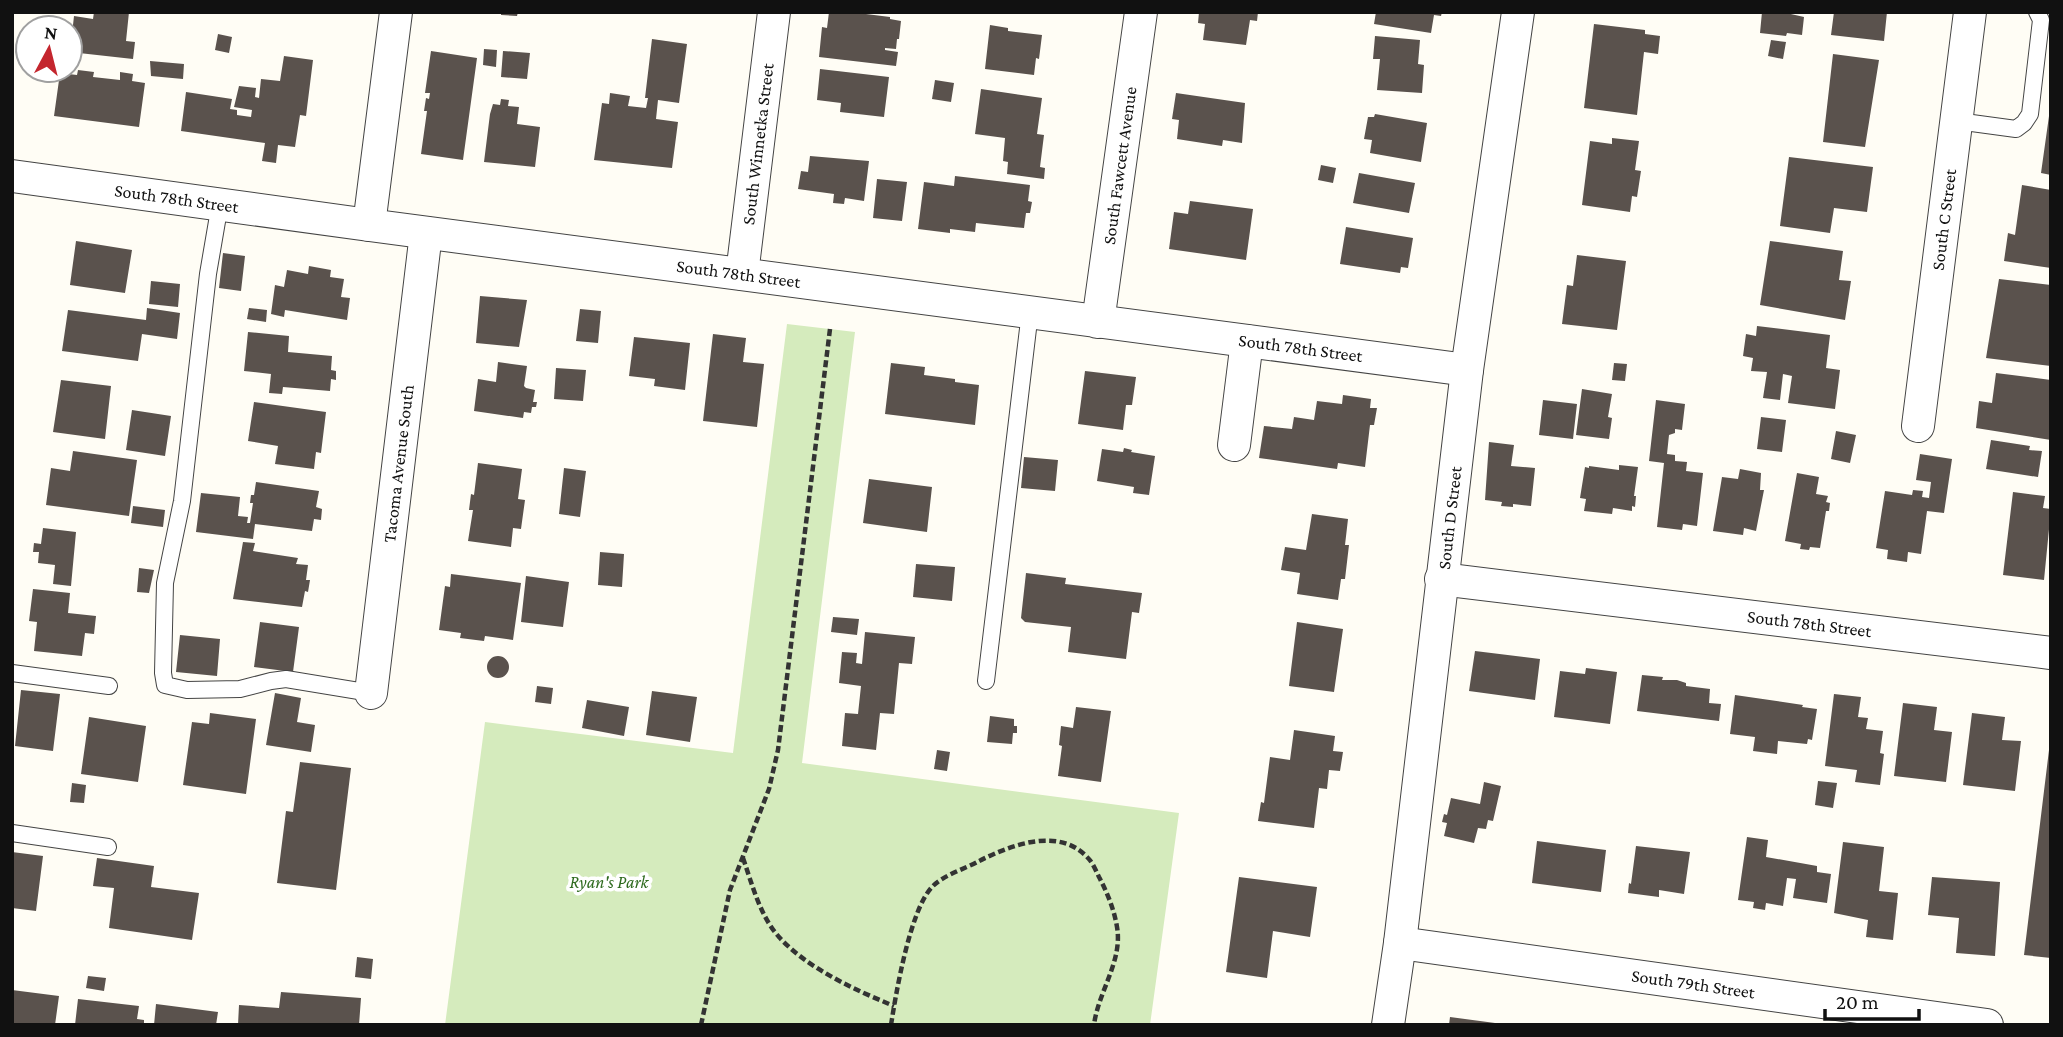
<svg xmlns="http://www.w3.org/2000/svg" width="2063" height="1037" font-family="'Crimson Pro',serif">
<rect width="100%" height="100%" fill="#fffdf5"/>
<!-- green -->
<path fill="#d5ebbd" d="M787 324 855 332 802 763 1179 813 1150 1025H445L485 722 733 753Z"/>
<!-- building -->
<path fill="#5a524d" d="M94 12H129L126 41 135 42 133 59 70 52 74 16 93 19Z
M501 12H518L517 16 501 15Z
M829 12H866V14L890 17V19L901 21 899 39H897L896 49 885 48V50L898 52 896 66 819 57 822 27 827 28Z
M1199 12H1258L1257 21 1250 20 1246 45 1203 40 1205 24 1198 23Z
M1376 12H1442L1441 16 1434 15 1431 33 1374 24Z
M1762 12H1782L1804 17 1802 35 1787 33 1786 36 1760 33Z
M1834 12H1887L1884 41 1831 35Z
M1594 24 1645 30V34L1660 36 1658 54 1644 52 1637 115 1584 108Z
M990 25 1008 28V31L1042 35 1039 59 1036 58 1034 75 985 69Z
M218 34 232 37 229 53 215 50Z
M1375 36 1420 40 1418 64 1424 65 1422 93 1377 90 1380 59H1373Z
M652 39 687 44 679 103 658 100 656 119 678 122 672 168 594 160 602 103 609 104 610 93 630 96 628 106 646 108 648 98H645Z
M1771 40 1786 42 1783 59 1768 56Z
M484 49 497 50 496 67 483 65Z
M431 51 477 58 463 160 421 154 427 111H424L426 98 429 99 430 93H425Z
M503 51 530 53 527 79 501 77Z
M1833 54 1879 60 1865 147 1823 142Z
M284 56 313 60 306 116 300 115 295 147 278 145 276 163 262 161 265 143 181 131 186 92 232 99 230 109 237 110V115L251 117 252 110 234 107 239 86 256 88 255 97 259 98 261 79 280 81Z
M150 61 184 64 183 79 151 76Z
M820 69 889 77 884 117 840 112 841 103 817 100Z
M78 70 94 72 93 77 120 80V72L133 74 132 81 145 83 139 127 54 116 60 73 77 75Z
M935 80 954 83 951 102 932 99Z
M981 89 1042 98 1037 134 1044 135 1040 167 1045 168 1044 179 1007 174 1008 162 1003 161 1005 138 975 134Z
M1176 93 1245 103 1242 143 1223 140 1222 146 1177 139 1179 120 1172 119Z
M501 99 509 100 508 106 519 107 517 124 540 127 535 167 484 162 490 114 493 104 500 105Z
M1375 114 1427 123 1421 162 1370 153 1372 140 1364 139 1368 117H1374Z
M2049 116H2051V175L2041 173Z
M1612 138 1639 141 1635 170 1641 171 1637 197 1632 196 1630 212 1582 205 1590 141 1612 144Z
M810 156 869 161 864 201 845 198 844 204 833 203 834 194 798 189 801 171 808 172Z
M1789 157 1873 167 1867 212 1834 208 1830 233 1780 226Z
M1321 165 1336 168 1333 183 1318 180Z
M1359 173 1415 183 1409 213 1353 203Z
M955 176 1030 185 1028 201 1032 202 1030 213H1026L1024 228 976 223 975 232 950 229V233L918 229 924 182 954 186Z
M877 179 907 182 902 221 873 218Z
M2022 185 2051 190V268L2004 261 2008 233 2015 235Z
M1190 201 1253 209 1246 260 1169 249 1174 212 1188 214Z
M1346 227 1413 238 1408 268 1401 267 1400 273 1340 264Z
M76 241 132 250 125 293 70 285Z
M1770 241 1843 251 1839 280 1851 281 1845 320 1760 305Z
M223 253 245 256 241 291 219 288Z
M1577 255 1626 261 1617 330 1562 324 1567 285 1573 286Z
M309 266 331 270 330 277 344 279 341 297 350 298 347 320 285 310 284 317 271 314 275 285 284 287 287 270 308 274Z
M1999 279 2051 285V366L1986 358Z
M151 281 180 284 178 307 149 304Z
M480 296 527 300 519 347 476 343Z
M147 308 180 313 177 339 142 334 138 361 62 351 68 310 146 320Z
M249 308 267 310 266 322 247 319Z
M580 309 601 311 598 343 576 341Z
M1757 326 1830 335 1826 368 1840 370 1835 409 1788 403 1792 376 1783 374 1780 400 1763 398 1767 372 1751 371 1753 358 1743 356 1746 334 1756 336Z
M248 332 289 336 288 352 332 356 331 370 336 371V380L331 379 330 391 283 387 282 394 269 393 271 374 244 371Z
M713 334 746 338 743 362 764 364 757 427 703 421Z
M634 337 690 343 685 390 654 386 655 379 629 376Z
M498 362 527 366 524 386 526 388 535 390 533 402H537L536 407H532L531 413 524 412 523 418 474 411 478 379 496 382Z
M891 363 925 367 924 375 955 379V382L979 385 975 425 885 414Z
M1614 363 1627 364 1625 381 1612 380Z
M556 368 586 370 583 401 554 399Z
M1085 371 1136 377 1132 405H1126L1123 430 1078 424Z
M1996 373 2051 380V440L1976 428 1979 401 1992 403Z
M61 380 111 386 105 439 53 432Z
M1582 389 1612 394 1608 417 1612 418 1609 439 1576 435Z
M1343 395 1371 399 1370 408H1377L1374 425H1370L1365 467 1338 463 1337 469 1259 458 1264 426 1292 429 1294 417 1314 420 1317 401 1342 404Z
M1543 400 1577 404 1573 439 1539 435Z
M1656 400 1685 404 1682 430 1675 429V433L1669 435 1667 454 1675 455V461L1687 462 1686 471 1703 473 1697 526 1683 524 1682 530 1657 527 1664 463 1649 461Z
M254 402 326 412 321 453 316 452 314 469 275 464 278 446 248 441Z
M132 410 171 416 165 456 126 450Z
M1761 417 1786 420 1782 452 1757 449Z
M1836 431 1856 435 1850 463 1831 459Z
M1991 440 2030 446 2029 450 2042 451 2038 477 1986 469Z
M1489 442 1514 445 1511 466 1535 468 1531 506 1513 504V507L1501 506 1502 502 1485 500Z
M1124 448 1132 450 1131 452 1155 456 1149 495 1133 493 1134 487 1097 481 1102 449 1123 452Z
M73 451 137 460 129 516 46 505 51 468 70 471Z
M1920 454 1952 459 1944 513 1927 511 1921 554 1908 552 1907 562 1887 559 1888 550 1876 548 1885 491 1912 495 1913 490 1923 491 1922 497 1929 498 1931 482 1916 480Z
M1024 457 1058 460 1055 491 1021 488Z
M478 463 522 469 518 499 525 500 521 529 513 528 511 547 468 541 473 510H469L471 494 474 495Z
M1619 465 1638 467 1634 496H1636L1635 507 1632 506V511L1613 508 1612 514 1584 511 1586 499 1580 498 1585 467 1589 468V466L1619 470Z
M564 468 586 471 580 517 559 514Z
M1740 469 1761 473 1760 490H1764L1756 531 1744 528 1743 535 1713 531 1722 477 1738 479Z
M1797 473 1819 477 1816 494 1828 496 1826 502 1830 503 1829 511H1826L1820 548 1810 547 1809 550 1800 549 1801 544 1785 541Z
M869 479 932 487 927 532 863 523Z
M256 482 319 491 316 507 322 509 321 520 314 519 312 531 255 524 253 539 196 532 201 493 240 497 238 516 248 517 247 523H250L253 503H250L251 495H254Z
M2013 492 2045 496 2043 508 2051 509 2044 580 2003 575Z
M133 506 165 510 163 527 131 523Z
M1312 514 1348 519 1345 545H1349L1345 579H1341L1338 600 1297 594 1300 573 1281 570 1285 547 1306 550Z
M43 528 76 532 71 586 53 584 55 565 38 563 39 552H33L34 543 41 544Z
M243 542 255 543 253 551 298 558 296 564 308 565 306 580H310L308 592 305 591 302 607 233 599Z
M600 552 624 554 622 587 598 585Z
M916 564 955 567 952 601 913 597Z
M139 568 154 570 149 593 137 592Z
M1026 573 1066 578 1065 584 1142 593 1139 613 1132 612 1126 659 1068 652 1071 627 1025 622 1021 618Z
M451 574 521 583 513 640 485 636 484 641 460 638 461 633 439 630 445 586 450 587Z
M526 576 569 582 563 627 521 622Z
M33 589 70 593 68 613 96 616 94 634 85 633 82 656 34 651 37 622 29 621Z
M833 617 859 619 857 635 831 632Z
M260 622 299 627 293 672 254 667Z
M1297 622 1343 629 1334 692 1289 686Z
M865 632 915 637 912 664 899 663 894 714 880 713 876 750 842 746 845 713 858 714 861 686 839 683 842 652 857 653 856 663 862 664Z
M180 635 220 639 217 676 176 672Z
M1475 651 1540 659 1535 700 1469 691Z
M487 667a11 11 0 1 1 22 0a11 11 0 1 1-22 0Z
M1586 668 1617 672 1610 724 1554 717 1560 671 1585 674Z
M1642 675 1663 677 1662 680H1677L1686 683V686L1710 689 1709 703 1721 704 1719 721 1637 711Z
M537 686 553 688 551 704 535 702Z
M21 690 60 694 53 751 15 746Z
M652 691 697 697 690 742 646 735Z
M275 693 301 698 297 722 315 725 311 752 266 745Z
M1834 694 1861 697 1858 717 1868 718 1866 729 1883 731 1880 753 1884 754 1880 785 1855 782 1857 770 1825 766Z
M1735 695 1803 705 1802 707 1817 709 1812 740 1808 739 1807 744 1778 741 1777 754 1753 751 1755 737 1730 734Z
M587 700 629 707 624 736 582 728Z
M1903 703 1937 707 1934 730 1952 732 1946 782 1894 776Z
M1076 707 1111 711 1101 782 1058 776 1062 746 1059 745 1061 726 1073 728Z
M210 713 256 719 246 794 183 785 192 722 209 724Z
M1972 713 2005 717 2002 740 2021 741 2015 791 1963 785Z
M990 716 1014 719V726H1017V733H1013L1012 744 987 742Z
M89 717 146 726 138 782 81 774Z
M1294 730 1335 736 1333 751 1343 752 1340 771 1329 770 1327 789 1319 788 1314 828 1258 821 1261 802 1264 803 1270 757 1290 760Z
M937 750 950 752 947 771 934 769Z
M2049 750H2051V958L2024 955Z
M300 762 351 768 336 890 277 883 286 811 293 812Z
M1818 781 1837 783 1833 808 1815 805Z
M1484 782 1501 786 1493 821 1488 820 1486 829 1478 828 1474 843 1444 836 1447 823 1442 822 1444 814 1447 815 1451 798 1480 804Z
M72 783 86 785 84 803 70 802Z
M1747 837 1768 840 1766 857 1817 866V872L1831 874 1827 903 1793 898 1796 879 1787 878 1783 906 1766 903 1765 910 1753 908 1754 902 1738 900Z
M1537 841 1606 850 1601 892 1532 883Z
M1843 842 1884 847 1879 891 1898 893 1893 940 1866 937 1868 920 1834 913Z
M1636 846 1690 852 1684 894 1659 890V897L1628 893 1629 883 1631 884Z
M12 852 43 856 36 911 12 908Z
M97 858 154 866 151 887 199 893 192 940 109 928 114 888 93 886Z
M1239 877 1317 887 1310 937 1273 931 1267 978 1226 972Z
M1932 877 2000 882 1995 956 1956 953 1959 918 1928 915Z
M357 957 373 959 371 979 355 977Z
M88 976 106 978 104 991 86 988Z
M12 990 59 996 55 1025H12Z
M281 992 361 998 359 1025H238L239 1005 279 1008Z
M78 999 139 1006 137 1019 144 1020V1025H75Z
M156 1004 218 1012 216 1025H154Z
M1450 1017 1495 1023V1025H1449Z"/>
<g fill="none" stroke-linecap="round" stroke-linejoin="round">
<defs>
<path id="lane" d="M1957 121 2016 129 2024 123 2030 114 2041 20 2037 12
M220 204 208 274 182 501 165 583 163 673 165 685 187 690 240 689 271 681 286 679 371 693
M12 673 109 686
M986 681 1030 312
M12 833 108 847"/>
<g id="street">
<path id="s1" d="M12 176 369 225 1467 370"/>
<path d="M369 225 396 12"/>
<path id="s2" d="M742 274 774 12"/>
<path id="s3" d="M1098 322 1141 12"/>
<path id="s4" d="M1918 426 1970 12"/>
<path d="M1234 445 1247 341"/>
<path id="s5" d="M1441 579 2051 653"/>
<path id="s6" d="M371 693 426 233"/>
<path id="s7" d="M1400 943 1987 1025"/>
<path id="s8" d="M1388 1025 1400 943 1467 370 1518 12"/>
</g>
</defs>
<!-- lane casing -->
<use href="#lane" stroke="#444" stroke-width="18"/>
<!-- street casing -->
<use href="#street" stroke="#444" stroke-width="34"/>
<!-- path -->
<path stroke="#333" stroke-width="4.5" stroke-dasharray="7 3.5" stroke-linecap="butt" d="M743 858C752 884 760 916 779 937 807 968 855 990 894 1006
M701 1025 730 890 769 789 778 750 830 329
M891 1025C896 993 910 910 932 887 943 875 965 869 979 861 1011 845 1059 826 1088 858 1093 863 1096 871 1099 877 1107 892 1114 909 1117 927 1123 961 1098 992 1094 1025"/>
<!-- lane -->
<use href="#lane" stroke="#fff" stroke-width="16"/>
<!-- street -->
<use href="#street" stroke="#fff" stroke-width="32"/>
</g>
<g text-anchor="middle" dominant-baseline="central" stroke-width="7" stroke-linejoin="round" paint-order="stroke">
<!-- street labels -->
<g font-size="18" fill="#111" stroke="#fff">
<text stroke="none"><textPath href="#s2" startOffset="131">South Winnetka Street</textPath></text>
<text stroke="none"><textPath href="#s3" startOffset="158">South Fawcett Avenue</textPath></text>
<text stroke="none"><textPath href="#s1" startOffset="166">South 78th Street</textPath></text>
<text stroke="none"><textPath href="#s4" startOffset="208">South C Street</textPath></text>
<text stroke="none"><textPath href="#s1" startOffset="733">South 78th Street</textPath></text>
<text stroke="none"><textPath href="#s1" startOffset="1300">South 78th Street</textPath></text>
<text stroke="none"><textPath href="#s6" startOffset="231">Tacoma Avenue South</textPath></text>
<text stroke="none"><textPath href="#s8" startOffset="511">South D Street</textPath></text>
<text stroke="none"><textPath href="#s5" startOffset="371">South 78th Street</textPath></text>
<text stroke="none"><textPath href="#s7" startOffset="296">South 79th Street</textPath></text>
</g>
<!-- park labels -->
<g font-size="18" font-style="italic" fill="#2f6b1f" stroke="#fff">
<text x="609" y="882">Ryan's Park</text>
</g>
</g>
<!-- border -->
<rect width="2063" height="1037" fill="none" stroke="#111111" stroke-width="28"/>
<!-- north arrow -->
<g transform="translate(49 49) rotate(7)"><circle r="33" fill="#ffffff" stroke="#a0a0a0" stroke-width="2"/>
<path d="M0-5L12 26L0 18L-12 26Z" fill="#c4262e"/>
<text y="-10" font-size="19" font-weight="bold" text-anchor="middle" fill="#111111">N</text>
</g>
<!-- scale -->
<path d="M1825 1009v10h94v-10" fill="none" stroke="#111111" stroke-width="3.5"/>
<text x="1836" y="1009" font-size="21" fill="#111111" stroke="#ffffff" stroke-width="5" paint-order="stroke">20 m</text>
</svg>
